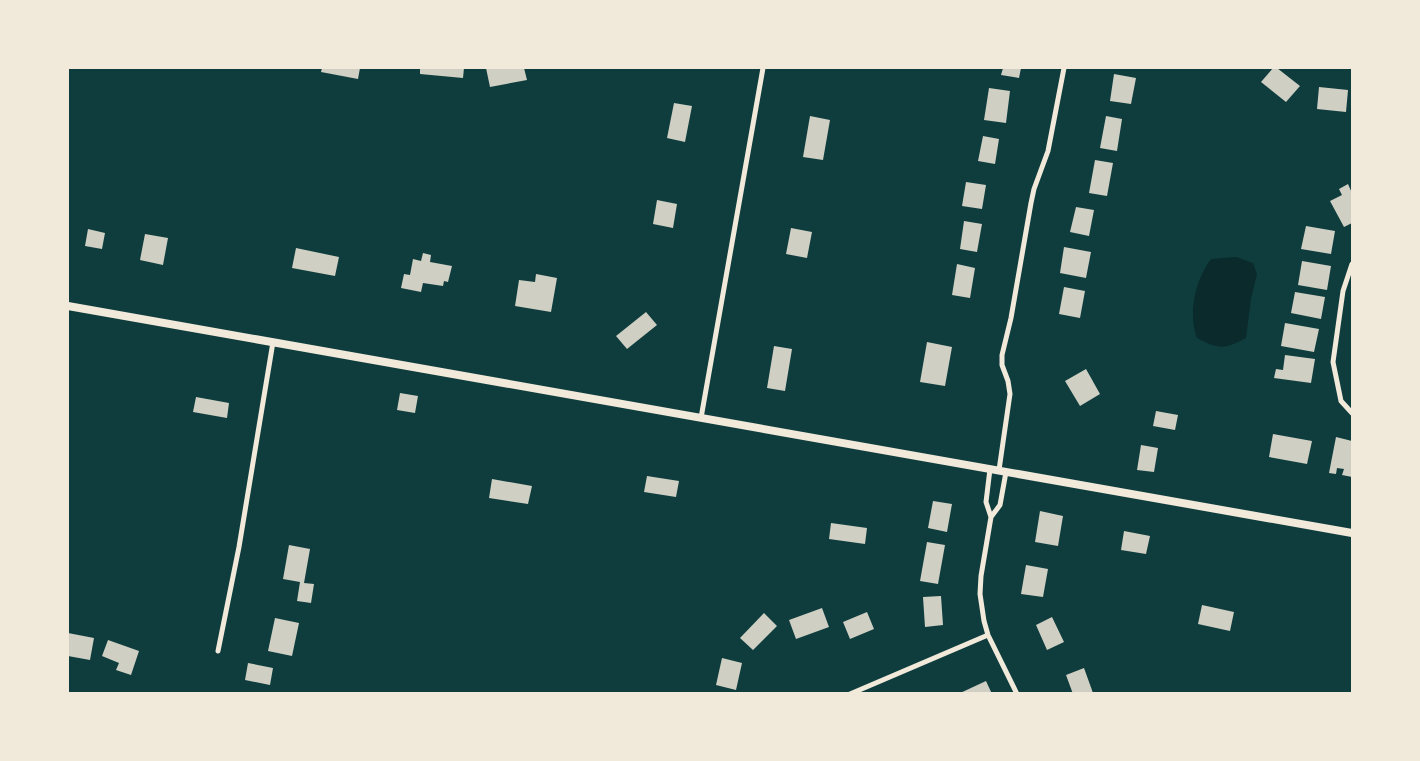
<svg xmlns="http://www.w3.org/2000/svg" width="1420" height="761" font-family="Quicksand,sans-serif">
<rect width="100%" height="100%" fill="#0f3d3e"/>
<!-- water -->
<path fill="#0a2a2b" d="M1236 257 1253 263 1257 274 1251 299 1246 338C1225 349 1219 350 1197 338 1188 313 1195 280 1211 259Z"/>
<!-- building -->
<path fill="#cfcfc3" d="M322 68H360L358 79 321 72Z
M420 68H464L463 78 420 74Z
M486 68H524L527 80 490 87Z
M1003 68H1021L1019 78 1001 75Z
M1273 68H1277L1300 86 1286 102 1261 82Z
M1114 74 1136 78 1131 104 1110 101Z
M1319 87 1348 90 1346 112 1317 109Z
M989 88 1010 91 1006 123 984 120Z
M674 103 692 106 685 142 667 138Z
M810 116 830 120 823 160 803 157Z
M1106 116 1122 119 1117 151 1100 148Z
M983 136 999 139 995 164 978 161Z
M1095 160 1113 163 1107 196 1089 193Z
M966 182 986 185 982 209 962 206Z
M1348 184 1352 193V223L1344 227 1330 201 1342 195 1339 189Z
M657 200 677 204 673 228 653 224Z
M1076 207 1094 210 1089 236 1070 232Z
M964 221 982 224 977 252 960 249Z
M1306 226 1335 231 1331 254 1301 249Z
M791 228 812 232 807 258 786 254Z
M88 229 105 233 102 249 85 246Z
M145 234 168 238 163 265 140 260Z
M1064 247 1091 252 1086 278 1060 273Z
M296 248 339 257 335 276 292 268Z
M423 253 431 255 430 262 452 266 448 282 444 281 443 286 423 283 421 292 401 288 404 274 410 275 413 259 421 261Z
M1302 261 1331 266 1327 290 1298 285Z
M957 264 975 268 970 298 952 295Z
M536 274 557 278 551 312 515 306 519 280 535 282Z
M1064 287 1085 291 1080 318 1059 314Z
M1295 292 1325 297 1321 319 1291 313Z
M646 312 657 325 627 349 616 336Z
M1285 323 1319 329 1314 352 1281 346Z
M927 342 952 347 945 386 920 382Z
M774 346 792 349 785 391 767 388Z
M1285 355 1315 359 1311 383 1274 378 1276 369 1283 370Z
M1086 369 1100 394 1080 406 1065 381Z
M400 393 418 396 415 413 397 410Z
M196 397 229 403 227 418 193 412Z
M1156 411 1178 415 1175 430 1153 426Z
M1273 434 1312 441 1307 464 1269 457Z
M1336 437 1352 441V477L1342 475 1344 469 1337 468 1336 474 1329 473Z
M1141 445 1158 448 1154 472 1137 470Z
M647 476 679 481 676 497 644 492Z
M492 479 532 486 528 504 489 498Z
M933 501 952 504 947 532 928 528Z
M1040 511 1063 516 1058 546 1035 542Z
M831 523 867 528 865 544 829 539Z
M1124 531 1150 536 1146 554 1121 550Z
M927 542 945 545 938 584 920 581Z
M289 545 310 549 304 583 314 584 311 603 297 601 300 582 283 579Z
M1026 565 1048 569 1043 597 1021 594Z
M941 596 943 625 925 627 923 597Z
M1202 605 1234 612 1230 631 1198 624Z
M822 608 829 627 796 639 789 620Z
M867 612 874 629 850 639 843 622Z
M764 613 777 626 753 650 740 638Z
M1052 617 1064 642 1047 650 1036 625Z
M275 618 299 623 292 656 268 651Z
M68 633 94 638 90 660 68 656Z
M108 640 139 651 131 675 116 670 119 663 102 656Z
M722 658 742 663 736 690 716 685Z
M248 663 273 668 270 685 245 680Z
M1084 668 1093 693 1073 694 1066 675Z
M986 681 992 694H958Z"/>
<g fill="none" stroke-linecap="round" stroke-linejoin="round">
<!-- minor -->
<path stroke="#f1e9da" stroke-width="5" d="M1352 264 1343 291 1333 362 1341 401 1352 413
M701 418 763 68
M990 469 986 502 991 517
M999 470 1010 394 1008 381 1002 365V355L1011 318 1031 203 1034 189 1048 151 1064 68
M1006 472 1000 505 991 517 981 576 980 594 984 621 988 635 1017 694
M218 651 239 547 273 342
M850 694 988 635"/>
<!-- tertiary -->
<path stroke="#f1e9da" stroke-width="8" d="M68 306 1352 533"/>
</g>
<!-- border -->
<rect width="1420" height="761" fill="none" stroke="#f1e9da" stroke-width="138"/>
</svg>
